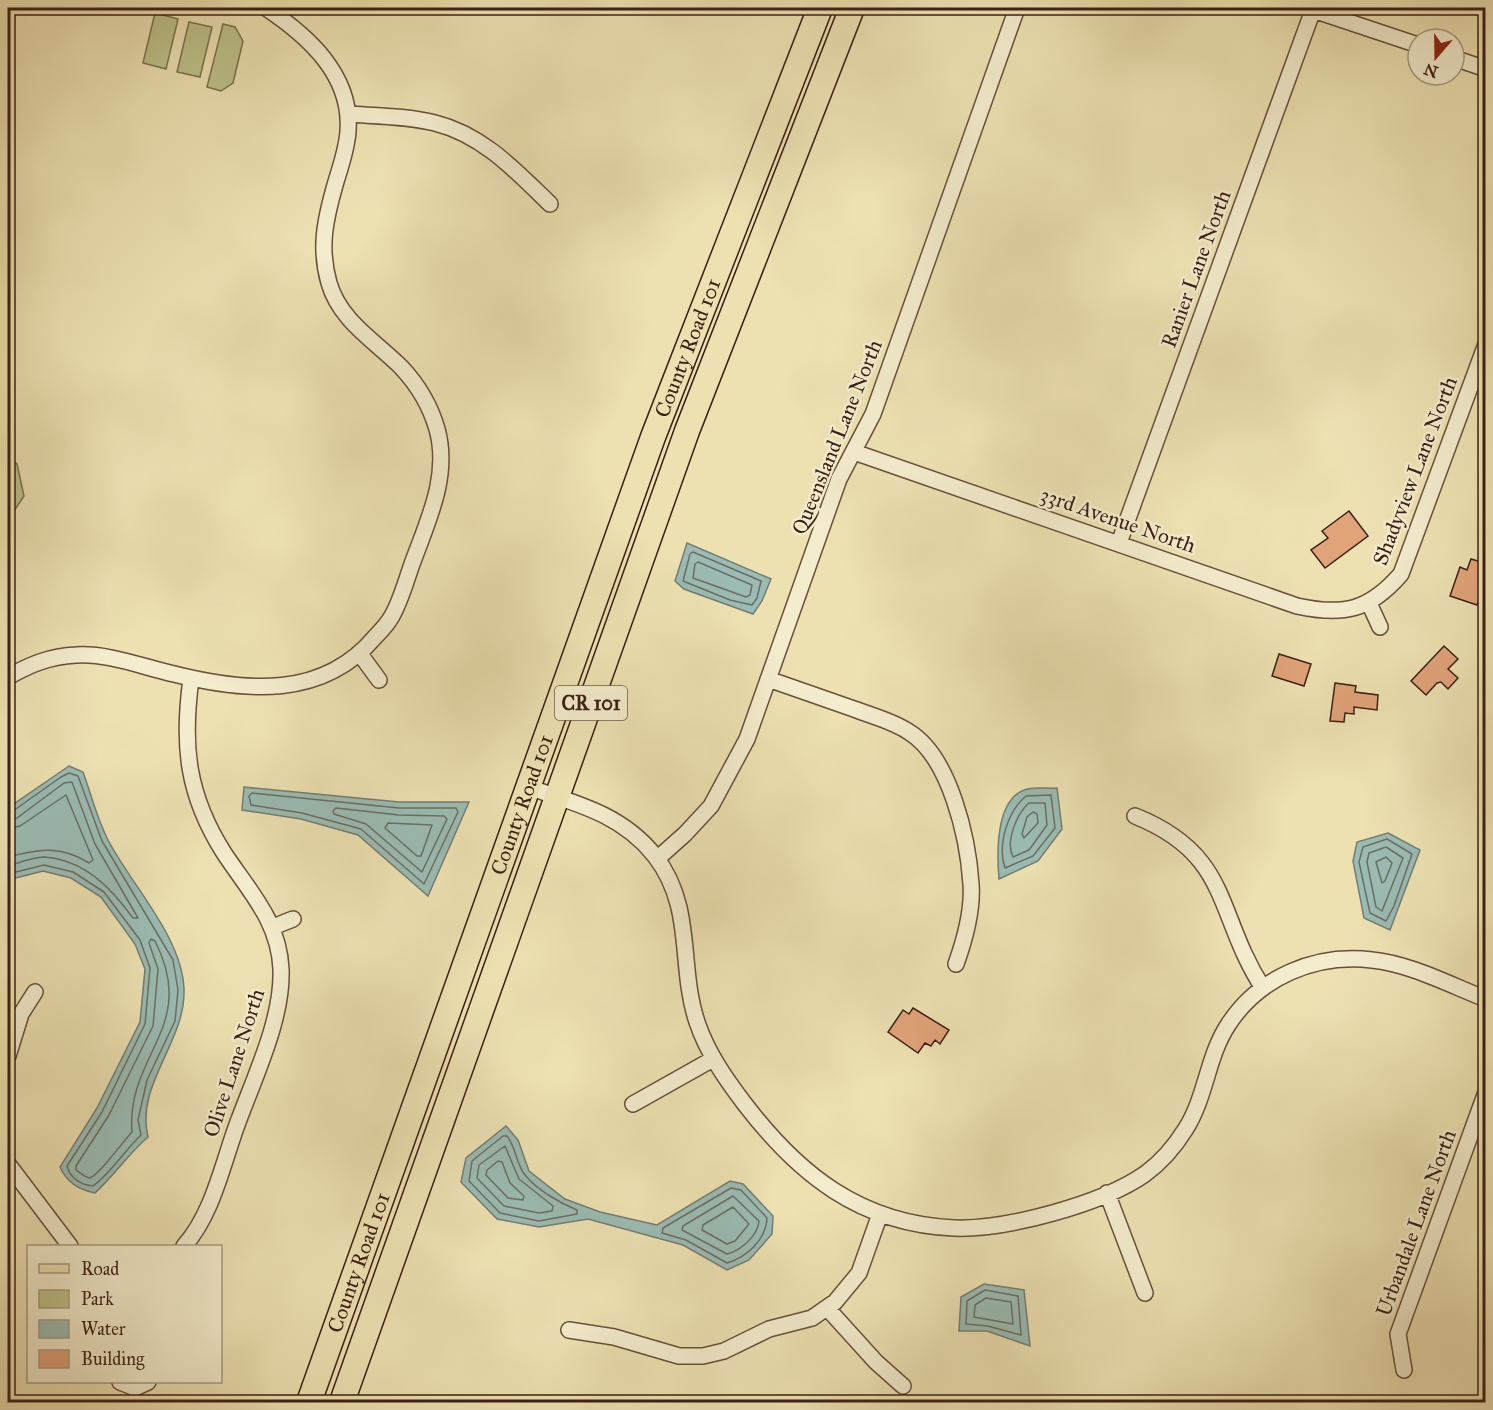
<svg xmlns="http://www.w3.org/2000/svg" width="1493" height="1410" font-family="'IM FELL Great Primer',serif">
<rect width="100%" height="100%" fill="#ede1b2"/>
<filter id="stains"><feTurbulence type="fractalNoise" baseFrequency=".00333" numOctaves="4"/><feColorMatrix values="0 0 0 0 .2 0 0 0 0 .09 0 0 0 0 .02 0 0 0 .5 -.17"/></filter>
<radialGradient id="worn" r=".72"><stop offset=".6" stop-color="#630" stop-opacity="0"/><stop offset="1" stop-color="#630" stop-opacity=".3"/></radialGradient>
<!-- green -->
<path fill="#bdc189" stroke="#7c704f" stroke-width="1.5" d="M155 13 178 19 166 69 143 63Z
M189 22 212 27 200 77 177 72Z
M223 24 235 27 243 41 233 83 221 91 207 87Z
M8 456 17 464 24 496 8 520Z"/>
<!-- water -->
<path fill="#9bbcb4" stroke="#757d74" stroke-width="1.5" d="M687 543 771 579 762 601 753 614 684 589 675 581Z
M69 766 83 772C91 794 97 819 108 840 132 886 182 937 184 989 186 1042 135 1084 148 1137 128 1154 115 1175 95 1193 79 1190 67 1183 60 1167L97 1108 140 1022 145 969 135 944 101 897 71 878 43 871 8 880V808Z
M244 787 399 802H469L428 896 358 835 301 819 242 810Z
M1057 788 1062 829 1038 861 999 879C997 855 995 801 1024 790 1033 786 1048 789 1057 788Z
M1388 833 1420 850 1390 930 1364 918 1353 861 1357 842Z
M506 1126 518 1140 529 1171 565 1199 600 1212 657 1225 730 1181 743 1184 773 1216 772 1234 749 1260 727 1270 683 1245 588 1219 539 1227 497 1219 461 1182 466 1158Z
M984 1284 1024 1290 1030 1346 987 1331H959L961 1297Z"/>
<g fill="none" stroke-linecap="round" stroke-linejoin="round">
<!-- shore -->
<path stroke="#6b6e64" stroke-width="1.5" d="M693 552 761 581 757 598 752 605 730 600 683 581 690 554Z
M698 562 752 585 750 595 746 597 693 578 695 564Z
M252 793 399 808H456L458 812 424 884 361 829 302 813 251 805 249 796Z
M1051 795 1055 828 1033 856 1005 868C997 844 1008 811 1026 796Z
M1029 803H1045L1047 825 1029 850 1013 857C1005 842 1017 813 1029 803Z
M336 808 399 815 444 816 447 819 422 872 366 824 334 814 333 811Z
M8 812 13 811 61 777 69 773 78 776 102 841 173 960 178 990 175 1021 147 1080 138 1120 141 1135C124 1151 112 1172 93 1186 81 1185 70 1178 67 1166L102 1112 145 1024 150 968 140 940 104 892 73 872 44 865 8 874
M1033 812 1037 814 1038 823 1024 838 1022 834 1027 817Z
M8 820 17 818 64 783 72 782 95 844 138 918H133C111 888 85 860 44 857 33 857 18 863 8 866
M388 823 432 825 421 856H417L385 828Z
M8 829 20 826 66 795 93 860 89 863C61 845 38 849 8 857
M1387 839 1412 854 1394 906 1386 921 1370 913 1359 862 1363 847Z
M1386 847 1403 858 1382 911 1376 907 1367 862 1369 853Z
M1386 857 1392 863 1385 881 1382 883 1376 862Z
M151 939 155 941C199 1027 126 1054 132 1132 125 1139 96 1179 89 1178 85 1177 79 1172 76 1170V1166L109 1115 153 1026 158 969 149 943Z
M503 1136H507C516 1147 516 1164 525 1175 537 1190 560 1203 577 1210V1214L539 1221 500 1213 469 1181 472 1161Z
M505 1146 519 1179 553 1206 552 1211 539 1213 504 1206 477 1178 479 1165Z
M498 1161 502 1162 510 1183 524 1196 523 1200 508 1198 486 1175 487 1170Z
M731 1188 741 1190 767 1218C766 1240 747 1257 727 1263L686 1240 662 1233 663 1228Z
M733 1196 759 1221C758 1236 740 1251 727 1254L682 1230 683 1226Z
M733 1207 749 1224 735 1241 727 1244 702 1230 703 1225Z
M985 1290 1018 1296 1021 1335 988 1326 966 1324 967 1301Z
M986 1298 1011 1302 1013 1324 974 1317 975 1305Z"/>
</g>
<!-- building -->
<path fill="#e1a37a" stroke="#3b1f15" stroke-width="1.5" d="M1349 511 1368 536 1325 568 1311 550 1328 538 1322 531Z
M1471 559 1485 563V582L1477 605 1450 596 1460 567 1467 570Z
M1444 646 1458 659 1448 669 1458 678 1448 689 1441 682 1437 683 1426 695 1411 681Z
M1279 654 1311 664 1304 686 1272 676Z
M1335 683 1356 686 1355 692 1378 695 1377 710 1354 707V714L1345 713 1344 722 1330 721Z
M913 1008 949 1030 940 1044 935 1040 931 1046 925 1043 918 1053 888 1032 903 1010 909 1014Z"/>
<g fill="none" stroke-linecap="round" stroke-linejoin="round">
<defs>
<path id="street" d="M1307 8 1418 45
M1454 58 1486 69
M348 114C377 116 407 116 435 123 483 135 516 171 550 204
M854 452 1297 606C1343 616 1369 611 1401 574L1486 344
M1119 543 1313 10
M1369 603 1380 627
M360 654 379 680
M8 677C29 665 50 656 76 655 108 653 143 667 174 674 246 692 323 699 375 637 381 631 388 623 392 616 401 600 406 581 412 564 428 520 450 476 437 429 430 405 418 385 401 367 375 341 340 321 329 283 319 248 325 220 335 185 340 168 347 149 348 131 352 75 308 36 266 8
M768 679C797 689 826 699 854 709 872 716 893 721 909 732 950 757 968 838 971 884 973 911 965 939 956 964
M528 787C575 803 622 814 655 856 695 908 678 965 697 1022 707 1052 725 1078 744 1103 798 1174 860 1224 954 1228 1006 1230 1102 1204 1145 1174 1160 1163 1175 1146 1185 1130 1206 1098 1207 1057 1228 1025 1259 977 1316 953 1372 960 1411 964 1450 985 1486 999
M1135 816C1232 855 1215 914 1263 988
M657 859 685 834 711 806 747 739 839 479 873 414 1017 8
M273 927 293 919
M8 1056 21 1014 35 992
M633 1104 713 1059
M8 1164 70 1246
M1107 1193 1145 1293
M184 1246C213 1214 223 1162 238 1122 255 1076 283 1018 281 969 279 921 249 891 224 853 187 795 182 745 191 679
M828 1309 876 1362 903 1386
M569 1330 614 1337 679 1356H703L724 1351 769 1329 812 1318 835 1302 859 1273 880 1214
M1404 1370 1398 1334 1486 1092
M120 1382 135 1388 148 1382"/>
<g id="primary">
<path id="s1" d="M309 1402 653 437 820 8"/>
<path d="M342 1402 687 431 852 8"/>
</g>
</defs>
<!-- street casing -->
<use href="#street" stroke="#68503c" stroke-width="18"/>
<!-- primary casing -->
<use href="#primary" stroke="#3b1f15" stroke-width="27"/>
<!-- street -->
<use href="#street" stroke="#f3eccd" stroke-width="15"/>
<!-- primary -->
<use href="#primary" stroke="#ede1b2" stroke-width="24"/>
</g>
<g text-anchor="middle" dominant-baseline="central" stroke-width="5" stroke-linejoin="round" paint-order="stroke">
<!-- shield labels -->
<rect fill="#f3eccd" stroke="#725c4c" stroke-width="1.5" x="555" y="686" width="72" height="34" rx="4.5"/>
<g font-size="20" font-weight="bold" fill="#3b1f15">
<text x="591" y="703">CR 101</text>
</g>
<!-- street labels -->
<g font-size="21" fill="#3b1f15" stroke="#f3eccd">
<text transform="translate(1196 269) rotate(-70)">Ranier Lane North</text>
<text stroke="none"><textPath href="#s1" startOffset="1120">County Road 101</textPath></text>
<text transform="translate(837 437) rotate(-68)">Queensland Lane North</text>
<text transform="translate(1415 471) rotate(-69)">Shadyview Lane North</text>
<text transform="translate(1118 520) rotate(19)">33rd Avenue North</text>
<text stroke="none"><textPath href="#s1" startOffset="634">County Road 101</textPath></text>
<text transform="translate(234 1063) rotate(-72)">Olive Lane North</text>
<text transform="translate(1416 1223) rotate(-70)">Urbandale Lane North</text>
<text stroke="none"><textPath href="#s1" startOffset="148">County Road 101</textPath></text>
</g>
</g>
<!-- margin -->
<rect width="1493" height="1410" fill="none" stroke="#ede1b2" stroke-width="30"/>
<rect x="9" y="9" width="1475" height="1392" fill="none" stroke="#3b1f15" stroke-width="3"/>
<rect x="15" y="15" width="1463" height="1380" fill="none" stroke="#3b1f15" stroke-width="1.5"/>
<!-- legend -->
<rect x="27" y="1245" width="195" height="138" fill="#f3eccd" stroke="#a99a83" stroke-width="1.5"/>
<rect x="39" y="1264" width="30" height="9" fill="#ede1b2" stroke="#a99a83" stroke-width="1.5"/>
<text x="81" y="1275" font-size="18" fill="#3b1f15">Road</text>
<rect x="39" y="1290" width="30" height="18" fill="#bdc189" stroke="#a99a83" stroke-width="1.5"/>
<text x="81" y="1305" font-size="18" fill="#3b1f15">Park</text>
<rect x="39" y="1320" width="30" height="18" fill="#9bbcb4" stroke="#a99a83" stroke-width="1.5"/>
<text x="81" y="1335" font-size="18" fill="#3b1f15">Water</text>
<rect x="39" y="1350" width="30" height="18" fill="#e1a37a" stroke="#a99a83" stroke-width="1.5"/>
<text x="81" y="1365" font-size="18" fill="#3b1f15">Building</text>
<!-- north arrow -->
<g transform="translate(1436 57) rotate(200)"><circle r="28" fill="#f3eccd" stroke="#a99a83" stroke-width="1.5"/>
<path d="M0-4.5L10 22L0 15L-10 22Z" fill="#8f2418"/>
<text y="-9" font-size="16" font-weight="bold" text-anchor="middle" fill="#3b1f15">N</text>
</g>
<rect width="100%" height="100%" filter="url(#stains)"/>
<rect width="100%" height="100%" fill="url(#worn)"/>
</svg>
